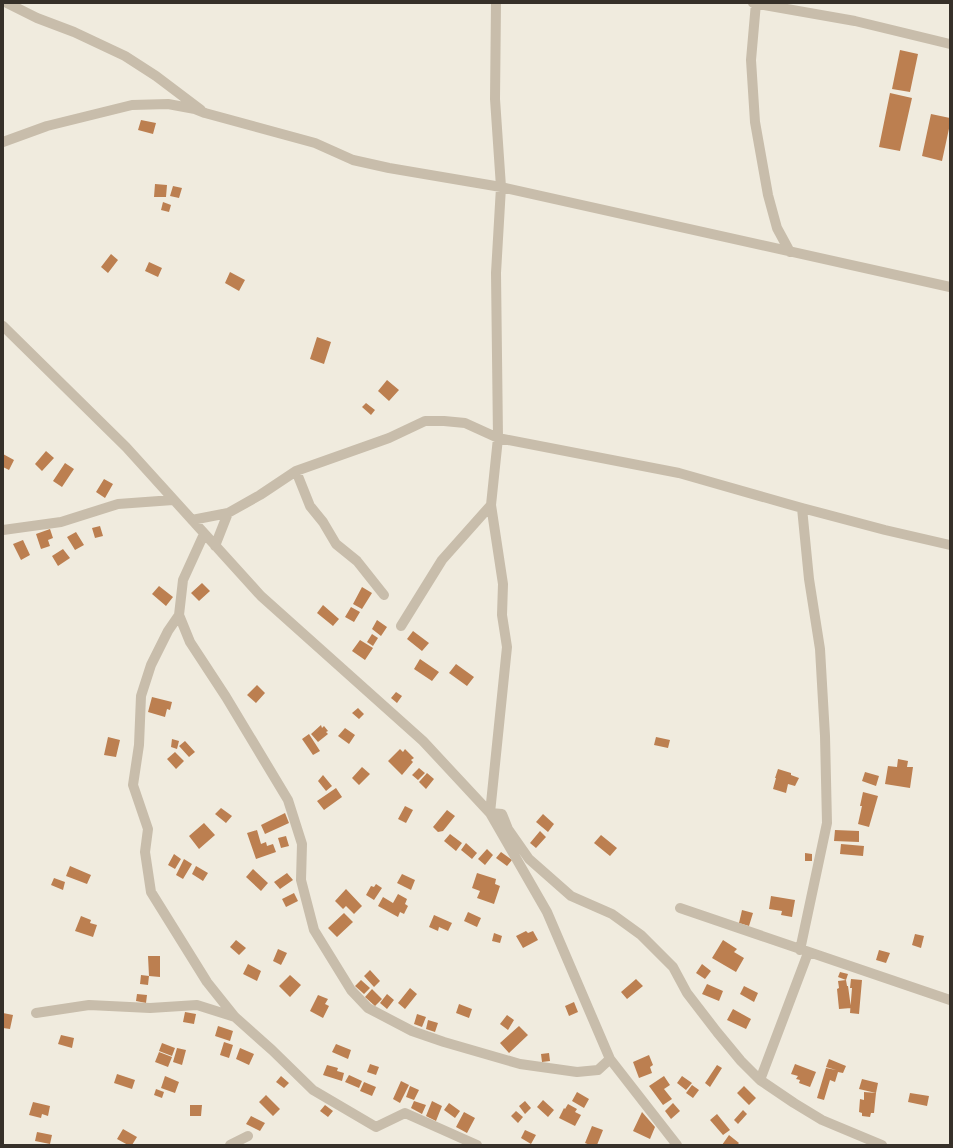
<svg xmlns="http://www.w3.org/2000/svg" width="953" height="1148" font-family="Signika,sans-serif">
<rect width="100%" height="100%" fill="#f0ebde"/>
<!-- building -->
<path fill="#bc7f50" d="M900 50 918 54 910 92 892 89Z
M890 93 912 98 900 151 879 147Z
M931 114 950 118V124L942 161 922 156Z
M141 120 156 123 153 134 138 130Z
M155 184 167 185 166 197H154Z
M173 186 182 188 179 198 170 196Z
M163 202 171 205 169 212 161 210Z
M111 254 118 260 108 273 101 267Z
M149 262 162 268 158 277 145 271Z
M230 272 245 280 239 291 225 283Z
M317 337 331 342 324 364 310 359Z
M387 380 399 390 389 401 378 391Z
M366 403 375 410 371 415 362 407Z
M46 451 54 458 42 471 35 464Z
M3 454 14 460 9 470 3 467Z
M65 463 74 469 62 487 53 481Z
M104 479 113 484 105 498 96 492Z
M100 526 103 536 95 538 92 528Z
M50 529 53 538 48 540 50 546 41 549 36 534Z
M76 532 84 545 75 550 67 537Z
M23 540 30 555 21 560 13 544Z
M63 549 70 558 58 566 52 556Z
M202 583 210 591 199 601 191 593Z
M159 586 173 597 166 606 152 594Z
M362 587 372 593 362 609 353 604Z
M323 605 339 619 333 626 317 613Z
M351 607 360 612 354 622 345 617Z
M377 620 387 627 381 636 372 629Z
M413 631 429 643 422 651 407 639Z
M372 634 378 638 373 646 367 642Z
M360 640 373 648 365 660 352 651Z
M420 659 439 672 432 681 414 669Z
M456 664 474 677 467 686 449 673Z
M257 685 265 693 256 703 247 695Z
M396 692 402 696 397 703 391 698Z
M152 697 172 702 170 710 167 709 165 717 148 712Z
M358 708 364 714 359 719 352 713Z
M321 725 322 728 324 726 328 731 326 732 328 734 318 742 311 734Z
M345 728 355 735 349 744 338 736Z
M309 734 320 751 313 755 302 739Z
M108 737 120 740 116 757 104 755Z
M656 737 670 740 668 748 654 745Z
M172 739 179 741 177 749 171 747Z
M185 741 195 752 189 757 179 746Z
M400 749 403 752 405 749 414 758 411 760 413 762 402 775 388 761Z
M175 752 184 761 176 769 167 759Z
M898 759 908 761 907 767H913L910 788 885 784 888 766 897 767Z
M362 767 370 774 359 785 352 778Z
M419 768 425 773 418 780 412 775Z
M778 769 791 773V775L799 778 795 786 788 784 786 793 773 789 776 778H775Z
M865 772 879 776 876 786 862 781Z
M427 773 434 779 426 789 419 782Z
M323 775 332 786 326 791 318 781Z
M336 788 342 797 324 810 317 801Z
M863 792 878 796 869 827 858 824 862 806H860Z
M405 806 413 810 406 823 398 819Z
M221 808 232 816 226 823 215 814Z
M447 810 455 816 443 831 438 832 433 827Z
M285 813 289 823 265 834 261 825Z
M543 814 554 824 548 832 536 822Z
M204 823 215 835 199 849 189 836Z
M257 830 261 844 266 842 267 846 273 844 276 852 256 859 247 833Z
M835 830 859 831V842L834 841Z
M540 831 546 837 536 848 530 843Z
M450 834 462 843 456 851 444 841Z
M601 835 617 848 610 856 594 843Z
M286 836 289 846 281 848 278 838Z
M466 843 477 853 472 859 461 850Z
M841 844 864 846 863 856 840 854Z
M487 849 493 855 485 865 478 859Z
M501 852 512 860 507 866 496 858Z
M805 853 812 854V861H805Z
M174 854 181 859 175 869 168 865Z
M184 859 192 864 183 879 176 875Z
M70 866 91 875 87 884 66 876Z
M196 866 208 873 203 881 192 874Z
M253 869 268 883 261 891 246 877Z
M287 873 293 880 280 889 274 882Z
M477 873 496 879 495 884 500 886 494 904 477 898 480 891 472 888Z
M402 874 415 880 411 890 397 883Z
M54 878 65 882 63 890 51 885Z
M376 884 382 888 374 900 366 895 371 886 374 887Z
M346 889 362 906 354 914 346 906 343 909 335 901Z
M294 893 298 901 286 907 282 899Z
M398 894 407 899 405 904 408 906 404 914 400 912 398 917 378 906 383 897 393 903Z
M771 896 795 900 792 917 781 915 782 911 769 909Z
M742 910 753 913 749 926 739 923Z
M468 912 481 918 477 927 464 921Z
M344 913 353 922 337 937 328 928Z
M434 915 452 923 448 931 439 927 438 931 429 927Z
M81 916 91 920 90 923 97 925 93 937 75 931Z
M526 931 528 933 533 931 538 940 523 948 516 936Z
M494 933 502 936 500 943 492 941Z
M915 934 924 936 921 948 912 945Z
M236 940 246 948 239 955 230 947Z
M723 940 737 949 734 952 744 958 736 972 712 958Z
M278 949 287 953 281 965 273 961Z
M879 950 890 953 886 963 876 960Z
M148 956H160V977L149 976Z
M248 964 261 971 257 981 243 974Z
M702 964 711 971 705 979 696 973Z
M370 970 380 981 374 987 364 976Z
M840 972 848 974 846 980 847 986H848L851 1008 839 1009 837 989 839 988 838 981 846 980 838 977Z
M141 975 149 976 148 985 140 984Z
M290 975 301 985 290 997 279 986Z
M636 979 643 986 627 999 621 992Z
M851 979 862 980 859 1014 850 1013 852 988H850Z
M361 980 370 988 364 994 355 986Z
M707 984 723 991 719 1001 702 994Z
M744 986 758 993 754 1002 740 994Z
M410 988 417 994 405 1009 398 1003Z
M372 989 382 999 375 1006 365 997Z
M137 994 147 995 146 1003 136 1001Z
M387 994 394 1000 387 1009 380 1003Z
M318 995 328 999 325 1004 329 1006 323 1018 310 1011Z
M574 1002 578 1012 569 1016 565 1006Z
M459 1004 472 1009 469 1018 456 1013Z
M733 1009 751 1019 746 1029 727 1020Z
M185 1012 196 1014 194 1024 183 1022Z
M3 1013 13 1015 10 1029 3 1028Z
M417 1014 426 1017 422 1027 414 1024Z
M507 1015 514 1020 508 1030 500 1024Z
M428 1020 438 1023 435 1032 426 1029Z
M218 1026 233 1031 230 1041 215 1036Z
M519 1026 528 1035 509 1053 500 1043Z
M61 1035 74 1038 72 1048 58 1044Z
M224 1042 233 1045 229 1058 220 1055Z
M162 1043 175 1048 172 1056 159 1051Z
M336 1044 351 1050 348 1059 332 1052Z
M177 1048 186 1050 182 1065 173 1062Z
M240 1048 254 1054 249 1065 236 1059Z
M159 1052 172 1057 168 1067 155 1062Z
M549 1053 550 1061 542 1062 541 1054Z
M649 1055 653 1065 650 1067 652 1073 639 1078 633 1062Z
M829 1059 846 1066 843 1073 838 1072 835 1082 830 1080 824 1100 817 1098 826 1068 836 1070 826 1067Z
M370 1064 379 1067 376 1075 367 1072Z
M795 1064 816 1072 810 1087 799 1083 800 1080 796 1079 798 1076 791 1074Z
M327 1065 338 1068 337 1071 344 1073 342 1081 323 1075Z
M717 1065 722 1068 710 1087 705 1083Z
M117 1074 135 1080 132 1089 114 1083Z
M349 1075 362 1081 359 1088 345 1082Z
M165 1076 179 1082 175 1093 161 1088Z
M281 1076 289 1083 284 1088 276 1082Z
M664 1076 670 1085 664 1089 672 1099 663 1105 649 1086Z
M682 1076 692 1083 686 1090 677 1083Z
M862 1079 878 1083 876 1093 859 1089Z
M401 1081 409 1085 400 1103 393 1099Z
M364 1082 376 1087 372 1096 360 1091Z
M692 1085 699 1090 693 1098 686 1093Z
M410 1086 419 1090 414 1100 406 1097Z
M744 1086 756 1098 749 1105 737 1093Z
M156 1089 164 1092 162 1098 154 1095Z
M577 1092 589 1099 584 1108 572 1101Z
M864 1092 876 1093 874 1113H871L870 1117 862 1116V1113L859 1112 860 1099 864 1100Z
M910 1093 929 1096 927 1106 908 1102Z
M266 1095 280 1109 273 1116 259 1102Z
M543 1100 554 1110 548 1117 537 1107Z
M414 1101 426 1105 422 1114 411 1108Z
M432 1101 442 1106 436 1121 426 1116Z
M525 1101 531 1108 525 1114 519 1106Z
M33 1102 50 1106 48 1116 42 1114 41 1118 29 1115Z
M449 1103 460 1111 455 1118 444 1110Z
M673 1103 680 1111 671 1119 665 1111Z
M568 1104 577 1109 575 1112 581 1115 575 1126 559 1118 564 1108 565 1109Z
M190 1105H202L201 1116H190Z
M325 1105 333 1111 328 1117 320 1111Z
M743 1110 747 1114 738 1124 734 1120Z
M516 1111 523 1117 518 1123 511 1116Z
M464 1112 475 1118 467 1133 456 1127Z
M642 1112 655 1127 650 1139 633 1131Z
M717 1114 730 1130 723 1135 710 1120Z
M251 1116 265 1123 260 1131 246 1124Z
M592 1126 603 1130 597 1145H590L585 1143Z
M123 1129 137 1137 132 1145H128L117 1139Z
M525 1130 536 1135 531 1144 521 1138Z
M37 1132 52 1135 50 1144 35 1141Z
M729 1135 739 1143 737 1145H722Z"/>
<g fill="none" stroke-linecap="round" stroke-linejoin="round">
<!-- minor -->
<path stroke="#c8bdab" stroke-width="10" d="M7 3 37 18 74 32 125 56 156 76 201 110
M496 3 495 99 501 187 496 273 498 438 491 505 503 584 502 615 507 647 490 813 502 814 508 829 529 859 571 896 612 914 641 935 673 967 687 993 717 1032 741 1061 760 1080 794 1103 822 1120 882 1145
M753 3 855 21 950 44
M756 3 751 60 755 122 768 195 777 228 790 252
M3 142 47 126 132 105 168 104 195 109 205 113 315 143 353 160 389 168 501 187 950 287
M3 326 126 447 261 596 423 741 490 813 547 912 610 1059 677 1145
M296 471 310 506 323 522 336 544 357 561 384 595
M192 520 228 513 260 495 296 471 389 438 425 421H444L465 423 498 438 679 473 802 508 885 530 950 545
M3 530 61 522 118 504 173 500
M204 534 183 580 179 615 190 642 226 697 288 800 302 844 301 880 314 930 351 990 368 1008 412 1031 444 1042 520 1064 577 1072 598 1070 610 1059
M215 546 228 513
M179 615 168 631 151 665 141 696 139 745 133 785 148 829 145 852 151 892 207 982 235 1017 272 1050 313 1090 376 1127 405 1113 477 1145
M401 626 442 560 491 505
M680 908 950 1000
M800 950 827 823 825 736 820 649 809 579 802 508
M36 1013 89 1005 150 1008 197 1005 235 1017
M760 1080 808 953
M230 1145 248 1136"/>
</g>
<!-- border -->
<rect width="953" height="1148" fill="none" stroke="#363029" stroke-width="8"/>
</svg>
